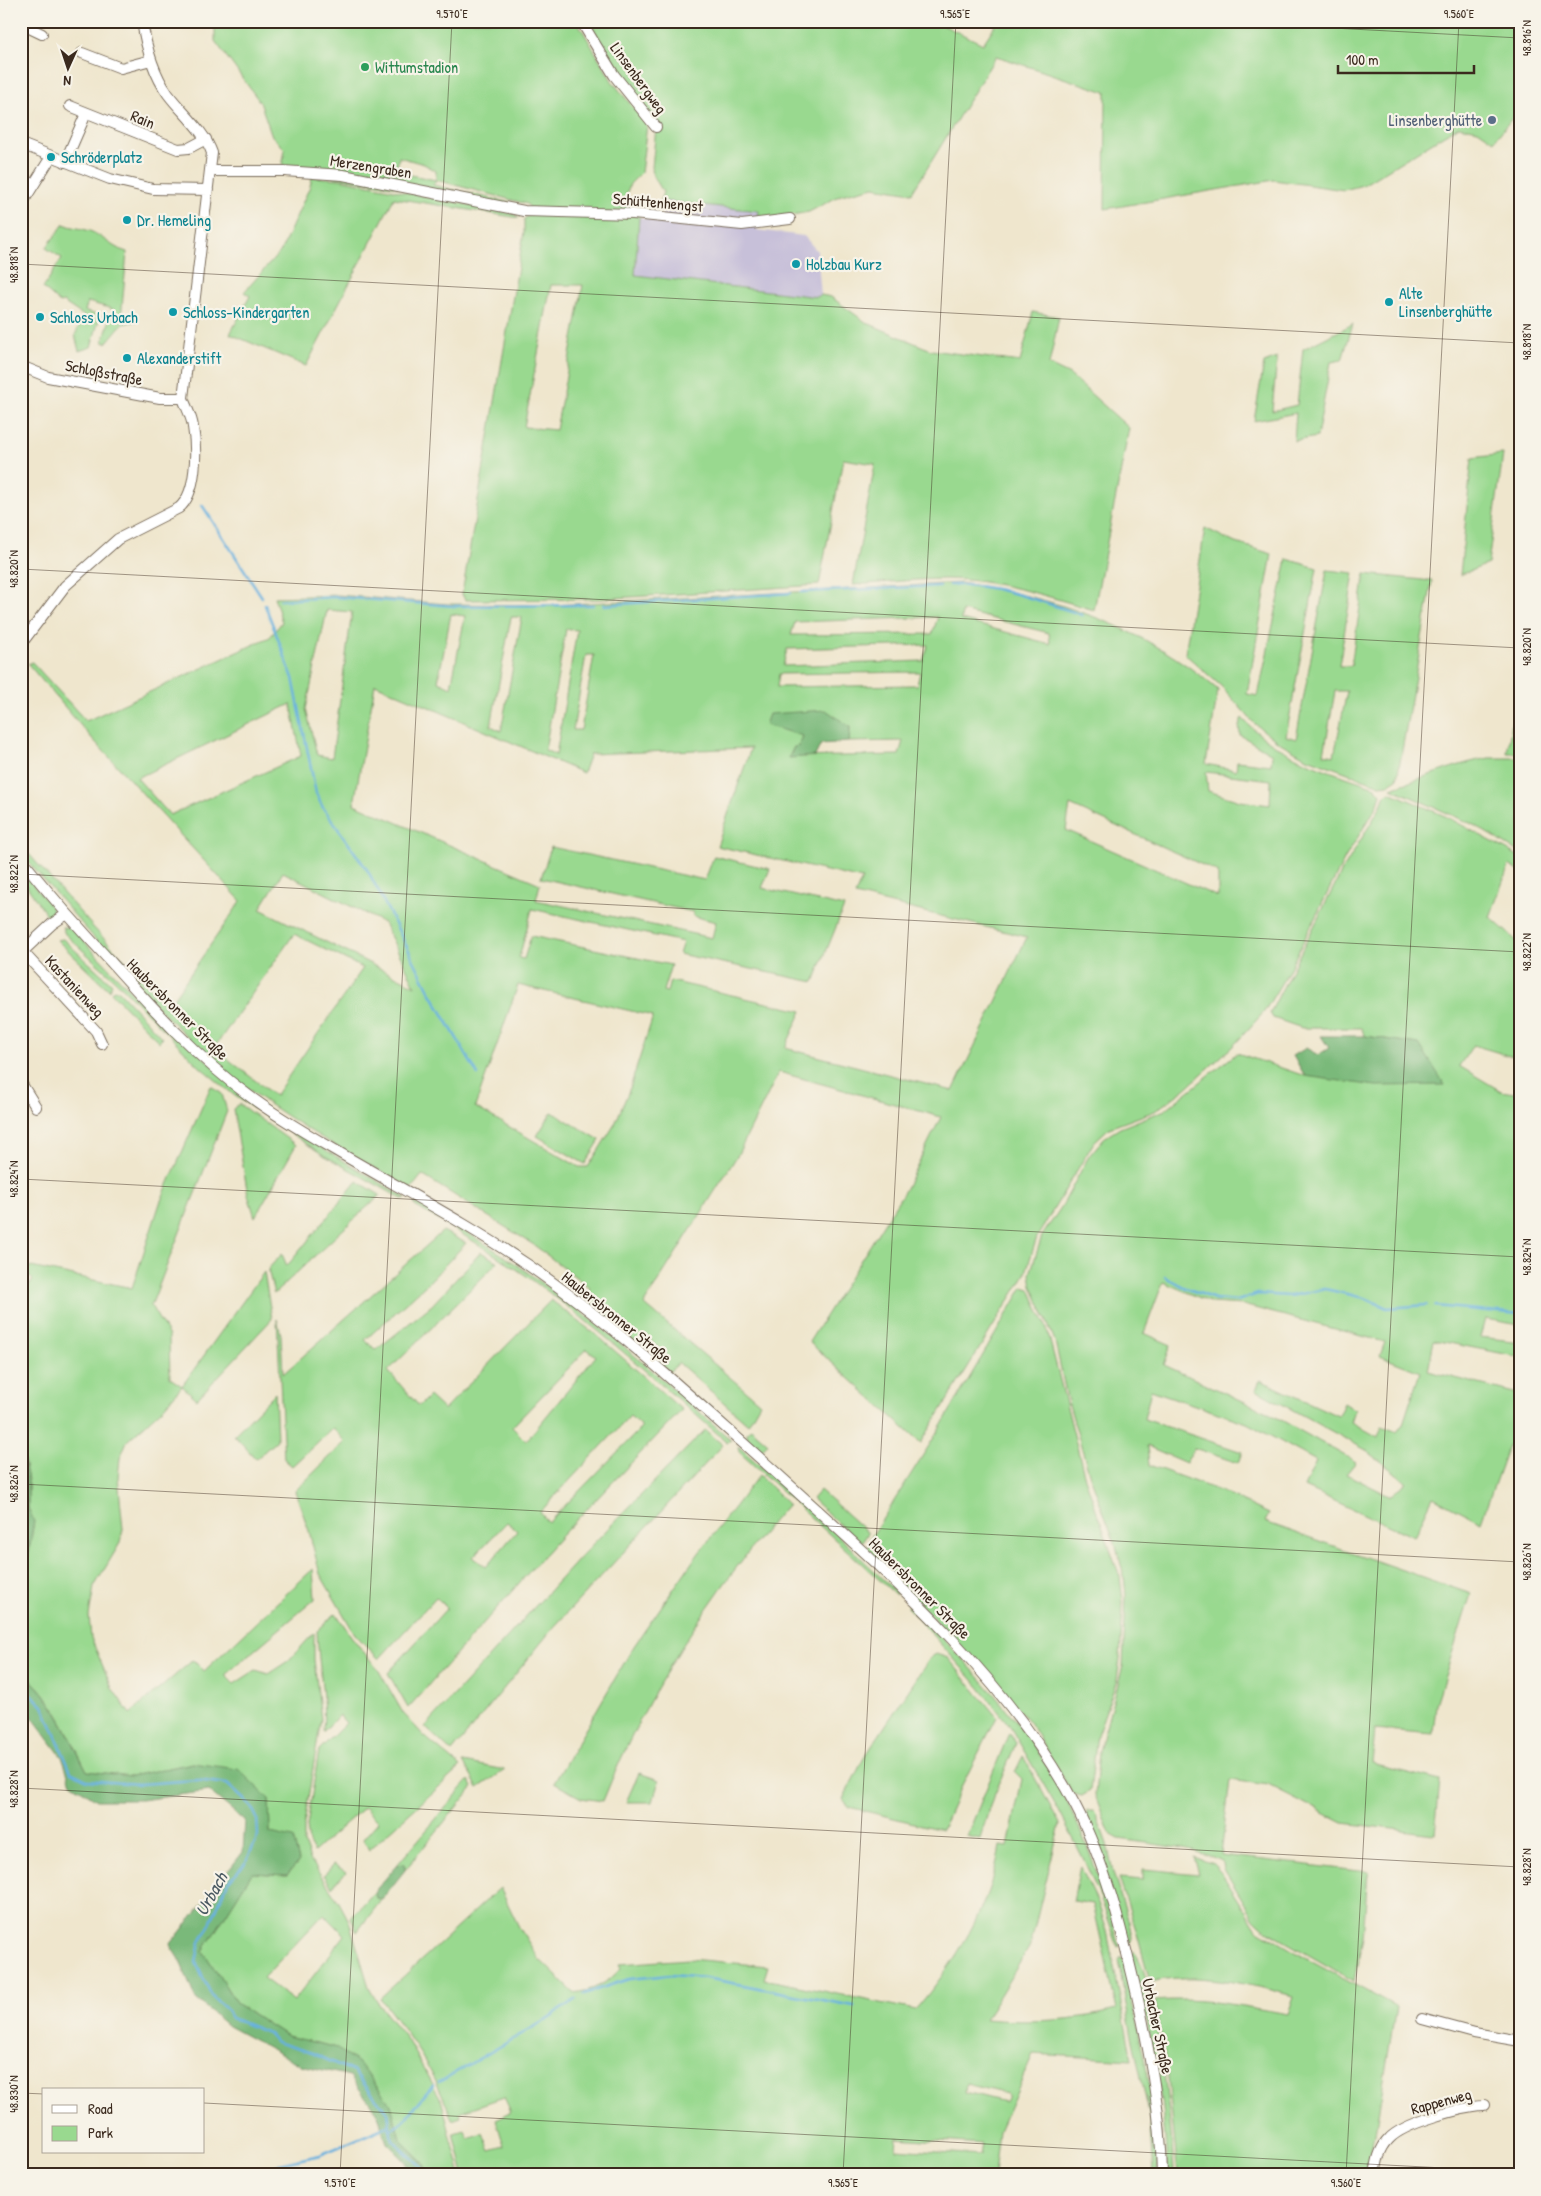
<svg xmlns="http://www.w3.org/2000/svg" width="1541" height="2196" font-family="'Patrick Hand',sans-serif">
<rect width="100%" height="100%" fill="#f7f3e8"/>
<filter id="ink" filterUnits="userSpaceOnUse"><feTurbulence type="fractalNoise" baseFrequency=".02" numOctaves="2"/><feDisplacementMap in="SourceGraphic" scale="10" xChannelSelector="R" yChannelSelector="G"/><feConvolveMatrix kernelMatrix="1 2 1 2 8 2 1 2 1" color-interpolation-filters="sRGB"/></filter>
<filter id="wash" filterUnits="userSpaceOnUse"><feTurbulence type="fractalNoise" baseFrequency=".0096" numOctaves="4" result="noise"/><feDisplacementMap in="SourceGraphic" scale="20" xChannelSelector="R" yChannelSelector="G"/><feGaussianBlur stdDeviation="1.12" result="paint"/><feColorMatrix in="noise" values="0 0 0 0 0 0 0 0 0 0 0 0 0 0 0 0 0 1.4 0 .05"/><feComposite in="paint" operator="in"/></filter>
<g filter="url(#wash)">
<rect width="100%" height="100%" fill="#efe6cd"/>
<!-- industrial -->
<path fill="#c7c0d9" d="M664 201 760 211 757 230 804 236 817 251 821 295 817 297 635 275 639 217 661 220Z"/>
<!-- green -->
<path fill="#99d98f" stroke="#6a8256" fill-rule="evenodd" d="M215 21H577L612 81 647 125 641 173 630 184 627 192 626 198 639 217 635 275 817 297 821 295 831 297 867 323 931 350 1020 362 1033 312 1059 317 1049 365 1070 375 1129 428 1094 610C1046 596 996 579 945 579 914 579 884 583 853 585L875 464 843 459 819 585 599 599 465 600 462 594 524 232V219L531 214 530 208 527 204 436 180 433 185 512 203 519 207 282 168 285 149 272 136 260 102 215 41ZM399 157 424 164 436 171V180L396 172ZM551 285H583L556 430 524 427Z
M586 21H934L983 44 998 21H1520V108L1494 141 1478 130 1459 126 1363 185 1344 190 1274 180 1105 209 1106 92 996 56 912 193 874 187 841 195 809 212 758 221 759 211 664 201 662 210 658 209 663 192 653 175 652 168 656 127 604 55Z
M312 177 339 179 514 214 519 218 394 198 306 366 230 334 250 296 244 292 281 251 310 186Z
M64 224C72 228 82 228 90 231 104 237 112 248 127 252L121 319 137 321 122 324 106 343 103 342 113 309 88 302 85 311 100 316 91 347 79 351 75 335 84 316 63 302 60 303 43 288 62 258 46 248Z
M1353 324 1342 360 1331 362 1317 437 1294 441 1296 413 1254 421 1264 363 1277 358 1272 411 1297 405 1303 349Z
M1503 454 1488 564 1460 575 1472 458Z
M1205 528 1233 542 1272 554 1247 694 1258 696 1287 559 1317 568 1286 736 1296 739 1327 570 1354 573 1339 666H1351L1365 574 1432 581 1397 779 1389 784 1380 785 1305 757 1277 741 1254 723 1222 687 1185 654ZM1335 691H1347L1334 756 1324 754Z
M961 583C1054 597 1146 627 1218 690L1206 764 1236 770 1237 761 1271 765 1272 754 1240 735 1239 725 1242 718C1278 757 1327 770 1375 787L1381 794 1377 806 1345 858 1288 972 1264 1012 1233 1046 1184 1090 1155 1111 1109 1128 1094 1142 1037 1237 1026 1272 1018 1286 921 1443 809 1342 905 1190 941 1117 779 1072 737 1156 644 1304 760 1403 748 1424 679 1363 669 1372 655 1361 662 1351 645 1335 635 1344 584 1302 590 1288 534 1245 422 1175 411 1189C356 1157 298 1127 247 1088 161 1022 93 935 21 854V845L93 927 168 1006 241 901 88 734 28 664 32 662 86 721 270 637 282 622 274 597 337 595 447 604 552 605ZM327 610 352 612 332 758 317 755 306 709ZM962 611 1049 633 1050 644 961 620ZM451 614 465 616 451 687 438 681ZM511 617H522L501 731 491 726ZM938 617 932 634 791 635 795 622ZM566 629 577 630 556 755 545 750ZM928 645 923 661 783 666 787 649ZM586 655H594L581 730H573ZM920 672 917 685 777 687 779 674ZM375 684 583 773 590 754 751 748 717 846 862 879 855 895 1027 937 953 1091 785 1048 802 1011 670 981 667 992 663 991 671 965 531 936 524 959 519 958 532 909 683 942 679 954 814 982 844 907 762 888 770 869 714 856 705 880 551 847 541 878 693 912V916L716 922 712 938 536 900 540 884 354 804ZM291 704 301 756 170 815 137 778ZM850 727 849 742 903 741 899 755 789 757 794 747 799 746 803 736ZM1206 772 1271 780 1270 805 1240 801 1208 791ZM1070 805 1218 872V897L1066 830ZM283 872 384 923 415 986 260 909ZM294 934 363 968 275 1096 214 1048ZM518 985 653 1016 630 1088 615 1124 588 1167H579L475 1107Z
M1520 675V753H1507Z
M1489 758H1520V853L1472 824 1391 788C1424 778 1455 764 1489 758Z
M1390 792 1447 817 1520 857V872L1509 865 1490 917 1520 944V1059L1473 1045 1459 1066 1501 1091 1520 1094V1325L1485 1319 1480 1337 1520 1342V1357L1434 1340 1428 1371 1518 1394 1520 1391V1448L1508 1446 1481 1522 1433 1497 1414 1537 1304 1487 1316 1461 1247 1423 1151 1390 1144 1419 1242 1452 1238 1463 1194 1448 1186 1463 1147 1446 1149 1465 1220 1491 1269 1514 1265 1522 1471 1594 1436 1704 1433 1734 1375 1729 1372 1764 1440 1781 1435 1834 1343 1823 1269 1785 1230 1780 1221 1855 1368 1872 1363 1937 1354 1981 1267 1931 1254 1919 1224 1869 1223 1863C1207 1849 1143 1843 1119 1839L1110 1834 1095 1795 1099 1751 1123 1666 1126 1596 1124 1576 1116 1546 1090 1476 1067 1398 1055 1341 1032 1286 1030 1274 1042 1236 1062 1206 1089 1156 1104 1138 1120 1128 1165 1110 1237 1053 1305 1076 1418 1044 1365 1036 1361 1028H1302L1273 1018 1270 1013 1342 871 1380 808 1385 795ZM1163 1282 1212 1303 1243 1305 1385 1342 1380 1356 1420 1372 1403 1424 1397 1432 1382 1426 1378 1437 1351 1422 1355 1410 1344 1403 1338 1416 1260 1380 1256 1390 1366 1450 1407 1482 1390 1496 1346 1474 1356 1462 1267 1412 1164 1365 1171 1345 1144 1333Z
M21 870 52 908 50 920 21 878Z
M62 927 70 928 79 936 159 1021 292 1130 406 1198 402 1199 325 1156 235 1096 200 1067 115 980 65 934Z
M63 939 112 984 109 990 57 940Z
M114 989 119 991 162 1038 159 1042 111 992Z
M211 1086 222 1094 227 1111 151 1306 169 1336 170 1378 182 1386 264 1272 272 1319 197 1399 182 1386 164 1407 127 1441 120 1458 118 1477 123 1529 120 1543 94 1587 89 1616 91 1638 112 1688 130 1714 193 1660 204 1671 313 1569 315 1599 225 1675 234 1684 256 1670 268 1674 288 1661 314 1633V1660L321 1719 304 1824V1843L310 1859 339 1902 349 1921 369 1987 380 2006 406 2038 441 2099 461 2175H428L424 2163 400 2139 391 2105 334 2047 287 2036 237 2004 203 1951 252 1873 287 1875 299 1861 293 1839 270 1833 269 1799 193 1763 131 1776 87 1771C70 1737 53 1695 21 1672V1580L26 1568 34 1521 28 1508V1480L21 1448V1284L30 1285 33 1280 26 1273 21 1272V1265L132 1288 160 1203ZM324 1914 345 1935 294 2001 263 1978Z
M239 1104 296 1145 255 1217 248 1195 233 1109Z
M552 1112 600 1140 585 1164 537 1136Z
M357 1181 380 1195 274 1294 268 1269 282 1254 287 1266Z
M414 1202C454 1225 493 1247 530 1274 601 1324 666 1382 731 1440L727 1442C661 1385 596 1325 525 1275 489 1250 452 1228 415 1206Z
M443 1231 466 1243 427 1284 365 1340 376 1350 432 1305 481 1252 498 1262 388 1371 419 1406 429 1396 444 1410 551 1300 599 1337 682 1410 561 1536 408 1708 388 1673 447 1608 436 1597 379 1659 355 1634 320 1574 309 1531 295 1491 345 1442 333 1428 292 1466 284 1459 277 1319 281 1335 283 1374ZM587 1349 596 1356 526 1441 512 1427ZM630 1416 642 1427 548 1523 540 1512ZM507 1522 517 1531 486 1567 473 1557Z
M1023 1287 1030 1289 1047 1329 1085 1478 1120 1577 1123 1602 1120 1658 1117 1680 1097 1735 1090 1791 1082 1796 1073 1794 1029 1722 998 1685 868 1551 870 1539 937 1433Z
M275 1393 277 1440 256 1459 234 1435Z
M751 1428 768 1443 760 1452 747 1440V1433Z
M705 1430 723 1445 554 1627 452 1752 425 1727 583 1554Z
M738 1446 825 1523 896 1592V1595L739 1452Z
M759 1475 788 1504C712 1591 646 1693 603 1801L581 1798 554 1783 634 1646 695 1558Z
M820 1490 868 1533 863 1541H858L812 1499Z
M909 1604C970 1665 1034 1731 1071 1810 1092 1854 1107 1899 1120 1946L1118 1947 1101 1899 1083 1858 1059 1811 1009 1725 980 1688 908 1608Z
M336 1613 351 1636 379 1671 403 1713 424 1736 461 1767 369 1850 363 1839 378 1822 364 1807 314 1852 309 1843 307 1826 319 1750 346 1723 339 1715 323 1732C326 1698 318 1665 317 1631Z
M936 1654 948 1658 997 1717 962 1785 942 1830 849 1807 843 1799 864 1758 930 1658Z
M1009 1733 1016 1743 990 1806 980 1839 967 1836Z
M1023 1756 1060 1824 1030 1946 985 2019C1029 2023 1074 2021 1117 2010L1093 1904 1073 1901 1080 1866 1098 1903 1107 1931 1132 2060 1033 2054 999 2132 994 2175H464L454 2133 465 2130 468 2138 483 2133 490 2150 504 2146 496 2119 511 2112 504 2097 460 2112 461 2117 452 2120C437 2074 409 2035 380 1998L500 1888 519 1927 538 1958 574 1993C592 1991 609 1983 621 1968L619 1964 689 1959 768 1966 764 1979 915 2010C955 1964 990 1907 1000 1846L1008 1847 1022 1779 1015 1772ZM966 2084 1007 2094 1008 2095 1005 2102 965 2092ZM897 2138 982 2144 980 2155 896 2149Z
M463 1762 505 1770 478 1788Z
M639 1773 659 1780 653 1802H626Z
M469 1780 473 1787 405 1870 404 1864 397 1865Z
M1087 1811H1093L1096 1814 1107 1844 1113 1873 1129 1922 1132 1937 1131 1942H1128L1086 1817Z
M1194 1857 1213 1864 1222 1874 1257 1929 1314 1963 1396 2007 1368 2175H1178L1167 2067 1155 2001C1201 1997 1243 2006 1288 2014L1294 1996C1252 1984 1192 1971 1150 1982L1136 1930 1119 1878 1143 1880V1869L1199 1874Z
M334 1864 346 1872 332 1887 324 1875Z
M375 1891 376 1898 382 1899 357 1932 351 1918Z
M1134 1952C1156 1974 1173 2138 1174 2175H1167C1165 2095 1149 2030 1131 1954Z
M1120 1957 1123 1958 1154 2105 1158 2175H1153L1149 2114 1131 2032 1118 1959Z"/>
<!-- forest -->
<path fill="#7ab97a" stroke="#5a724c" d="M826 710 850 727 849 742 821 744 815 756 789 758 794 747 799 746 803 736 765 725 769 714Z
M1321 1036H1365L1419 1044 1445 1085 1376 1086 1305 1076 1293 1056 1306 1048 1318 1055 1329 1048Z
M21 1448 28 1480V1508L34 1521 26 1568 21 1580Z
M21 1672C53 1695 69 1737 87 1771L131 1776 193 1763 238 1769 269 1799 270 1833 293 1838 299 1861 287 1875 252 1873 203 1951 237 2004 287 2036 334 2047 359 2063 391 2105 400 2139 424 2164 428 2175H411L406 2162 387 2143 378 2114 350 2076 301 2065 228 2026 195 1998 180 1961 170 1945 243 1852 245 1821 209 1791 141 1800H97L71 1783 62 1757 21 1702Z
M404 1864 405 1870 382 1899 376 1898 375 1891 397 1865Z"/>
<g fill="none" stroke-linecap="round" stroke-linejoin="round">
<!-- stream -->
<path stroke="#66b1df" stroke-width="2.5" d="M202 505 262 597
M949 585C994 583 1040 601 1082 615
M801 592 940 586
M280 600 337 597 454 606 593 605
M265 605 293 678 316 793 322 806 368 871 430 992 478 1075
M604 605 791 593
M1165 1277 1186 1288 1215 1299 1237 1301 1258 1294 1290 1296 1325 1289 1365 1298 1387 1308 1427 1305
M1435 1306 1520 1314
M21 1684 43 1706 71 1772 87 1780 110 1782 140 1784 196 1780 227 1784 251 1806 257 1818 258 1836 246 1862 228 1882 210 1924 200 1942 196 1962 202 1976 212 1996 226 2009 231 2018 268 2033 276 2042 312 2053 354 2072 388 2113 392 2140 421 2166 420 2175
M584 1994 629 1979 670 1975 706 1978 854 2006
M439 2082 544 2021 576 1999
M391 2130C410 2120 418 2099 434 2085
M260 2175 279 2164 320 2155 390 2125"/>
</g>
</g>
<g filter="url(#ink)">
<g fill="none" stroke-linecap="round" stroke-linejoin="round">
<defs>
<path id="minor" d="M581 21 614 75 656 127
M21 24 42 34
M82 53 121 68 151 60
M70 106 178 149 189 148 206 139
M21 144 110 179 153 189 208 190
M65 162 85 116 89 114
M211 171H284L343 175 524 211 633 214 742 225 790 219
M21 205 51 157
M21 366 48 377 160 398H183
M21 644 65 586 118 539 179 508C197 493 197 450 193 427 192 417 186 407 183 398L212 153C204 130 182 113 168 94 153 73 146 47 142 21
M21 859C50 895 80 929 111 962 154 1010 196 1057 248 1095 277 1117 309 1135 340 1153 403 1190 468 1224 528 1265 615 1325 693 1399 772 1469 880 1567 1006 1674 1075 1805 1106 1864 1122 1931 1137 1995 1150 2054 1161 2114 1162 2175
M21 950 96 1031 102 1044
M21 953 52 924 67 914
M21 1083 36 1107
M1422 2019 1474 2033 1520 2041
M1375 2175C1377 2162 1379 2149 1389 2139 1403 2123 1463 2107 1484 2106"/>
</defs>
<!-- minor casing -->
<use href="#minor" stroke="#7a6c5b" stroke-width="12"/>
<!-- minor -->
<use href="#minor" stroke="#fff" stroke-width="10"/>
</g>
</g>
<!-- ticks -->
<path fill="none" stroke="#3b2a1e" stroke-width="1" stroke-opacity="0.45" d="M1201 21 1520 38M21 264 1520 343M21 569 1520 648M21 874 1520 952M21 1179 1520 1257M21 1484 1520 1562M21 1788 1520 1867M21 2093 44 2094M204 2103 1520 2172M340 2175 452 21M843 2175 956 21M1346 2175 1459 21"/>
<!-- markers -->
<circle fill="#2e9e5b" stroke="#f7f3e8" stroke-width="2" cx="365" cy="67" r="5"/>
<circle fill="#5c6f8a" stroke="#f7f3e8" stroke-width="2" cx="1492" cy="120" r="5"/>
<g fill="#0f9aa8" stroke="#f7f3e8" stroke-width="2">
<circle cx="51" cy="157" r="5"/>
<circle cx="127" cy="220" r="5"/>
<circle cx="796" cy="264" r="5"/>
<circle cx="1389" cy="302" r="5"/>
<circle cx="173" cy="312" r="5"/>
<circle cx="40" cy="317" r="5"/>
<circle cx="127" cy="358" r="5"/>
</g>
<g text-anchor="middle" dominant-baseline="central" stroke-width="4.5" stroke-linejoin="round" paint-order="stroke">
<!-- leisure labels -->
<g font-size="16" fill="#27864d" stroke="#f7f3e8" text-anchor="start">
<text x="375" y="67">Wittumstadion</text>
</g>
<!-- street labels -->
<g font-size="16" fill="#3b2a1e" stroke="#f7f3e8">
<text transform="translate(639 78) rotate(54)">Linsenbergweg</text>
<text transform="translate(143 119) rotate(22)">Rain</text>
<text transform="translate(371 166) rotate(9)">Merzengraben</text>
<text transform="translate(658 202) rotate(5)">Schüttenhengst</text>
<text transform="translate(104 372) rotate(11)">Schloßstraße</text>
<text transform="translate(75 986) rotate(47)">Kastanienweg</text>
<text transform="translate(178 1009) rotate(45)">Haubersbronner Straße</text>
<text transform="translate(617 1317) rotate(39)">Haubersbronner Straße</text>
<text transform="translate(920 1588) rotate(45)">Haubersbronner Straße</text>
<text transform="translate(1158 2026) rotate(78)">Urbacher Straße</text>
<text transform="translate(1441 2101) rotate(-15)">Rappenweg</text>
</g>
<!-- service labels -->
<g font-size="16" fill="#4e5e75" stroke="#f7f3e8" text-anchor="end">
<text x="1482" y="120">Linsenberghütte</text>
</g>
<!-- culture labels -->
<g font-size="16" fill="#0d838f" stroke="#f7f3e8" text-anchor="start">
<text x="61" y="157">Schröderplatz</text>
<text x="137" y="220">Dr. Hemeling</text>
<text x="806" y="264">Holzbau Kurz</text>
<text x="1399" y="293">Alte<tspan x="1399" dy="18">Linsenberghütte</tspan></text>
<text x="183" y="312">Schloss-Kindergarten</text>
<text x="50" y="317">Schloss Urbach</text>
<text x="137" y="358">Alexanderstift</text>
</g>
<!-- water labels -->
<g font-size="18" font-style="italic" fill="#4a5962" stroke="#f7f3e8">
<text transform="translate(211 1894) rotate(-61)">Urbach</text>
</g>
</g>
<!-- margin -->
<rect width="1541" height="2196" fill="none" stroke="#f7f3e8" stroke-width="55"/>
<!-- legend -->
<rect x="42" y="2088" width="162" height="65" fill="#f7f3e8" stroke="#aca397"/>
<rect x="52" y="2105" width="25" height="8" fill="#ffffff" stroke="#aca397"/>
<text x="88" y="2114" font-size="15" fill="#3b2a1e">Road</text>
<rect x="52" y="2126" width="25" height="15" fill="#99d98f" stroke="#aca397"/>
<text x="88" y="2138" font-size="15" fill="#3b2a1e">Park</text>
<!-- north arrow -->
<g transform="translate(68 68) rotate(183)" stroke="#f7f3e8" stroke-width="4" paint-order="stroke">
<path d="M0-4L9 19L0 12L-9 19Z" fill="#3b2a1e"/>
<text y="-8" font-size="14" font-weight="bold" text-anchor="middle" fill="#3b2a1e">N</text>
</g>
<!-- scale -->
<path d="M1338 65v8h136v-8" fill="none" stroke="#3b2a1e" stroke-width="2.5"/>
<text x="1346" y="65" font-size="15" fill="#3b2a1e" stroke="#f7f3e8" stroke-width="4" paint-order="stroke">100 m</text>
<rect x="28" y="28" width="1486" height="2140" fill="none" stroke="#3b2a1e" stroke-width="2"/>
<g font-size="12" text-anchor="middle" fill="#3b2a1e">
<text x="452" y="18">9.570°E</text>
<text x="955" y="18">9.565°E</text>
<text x="1459" y="18">9.560°E</text>
<text transform="translate(1527 38) rotate(-90)" y="4">48.816°N</text>
<text transform="translate(14 265) rotate(-90)" y="4">48.818°N</text>
<text transform="translate(1527 342) rotate(-90)" y="4">48.818°N</text>
<text transform="translate(14 569) rotate(-90)" y="4">48.820°N</text>
<text transform="translate(1527 647) rotate(-90)" y="4">48.820°N</text>
<text transform="translate(14 874) rotate(-90)" y="4">48.822°N</text>
<text transform="translate(1527 952) rotate(-90)" y="4">48.822°N</text>
<text transform="translate(14 1179) rotate(-90)" y="4">48.824°N</text>
<text transform="translate(1527 1257) rotate(-90)" y="4">48.824°N</text>
<text transform="translate(14 1484) rotate(-90)" y="4">48.826°N</text>
<text transform="translate(1527 1562) rotate(-90)" y="4">48.826°N</text>
<text transform="translate(14 1789) rotate(-90)" y="4">48.828°N</text>
<text transform="translate(1527 1867) rotate(-90)" y="4">48.828°N</text>
<text transform="translate(14 2094) rotate(-90)" y="4">48.830°N</text>
<text x="340" y="2187">9.570°E</text>
<text x="843" y="2187">9.565°E</text>
<text x="1346" y="2187">9.560°E</text>
</g>
</svg>
